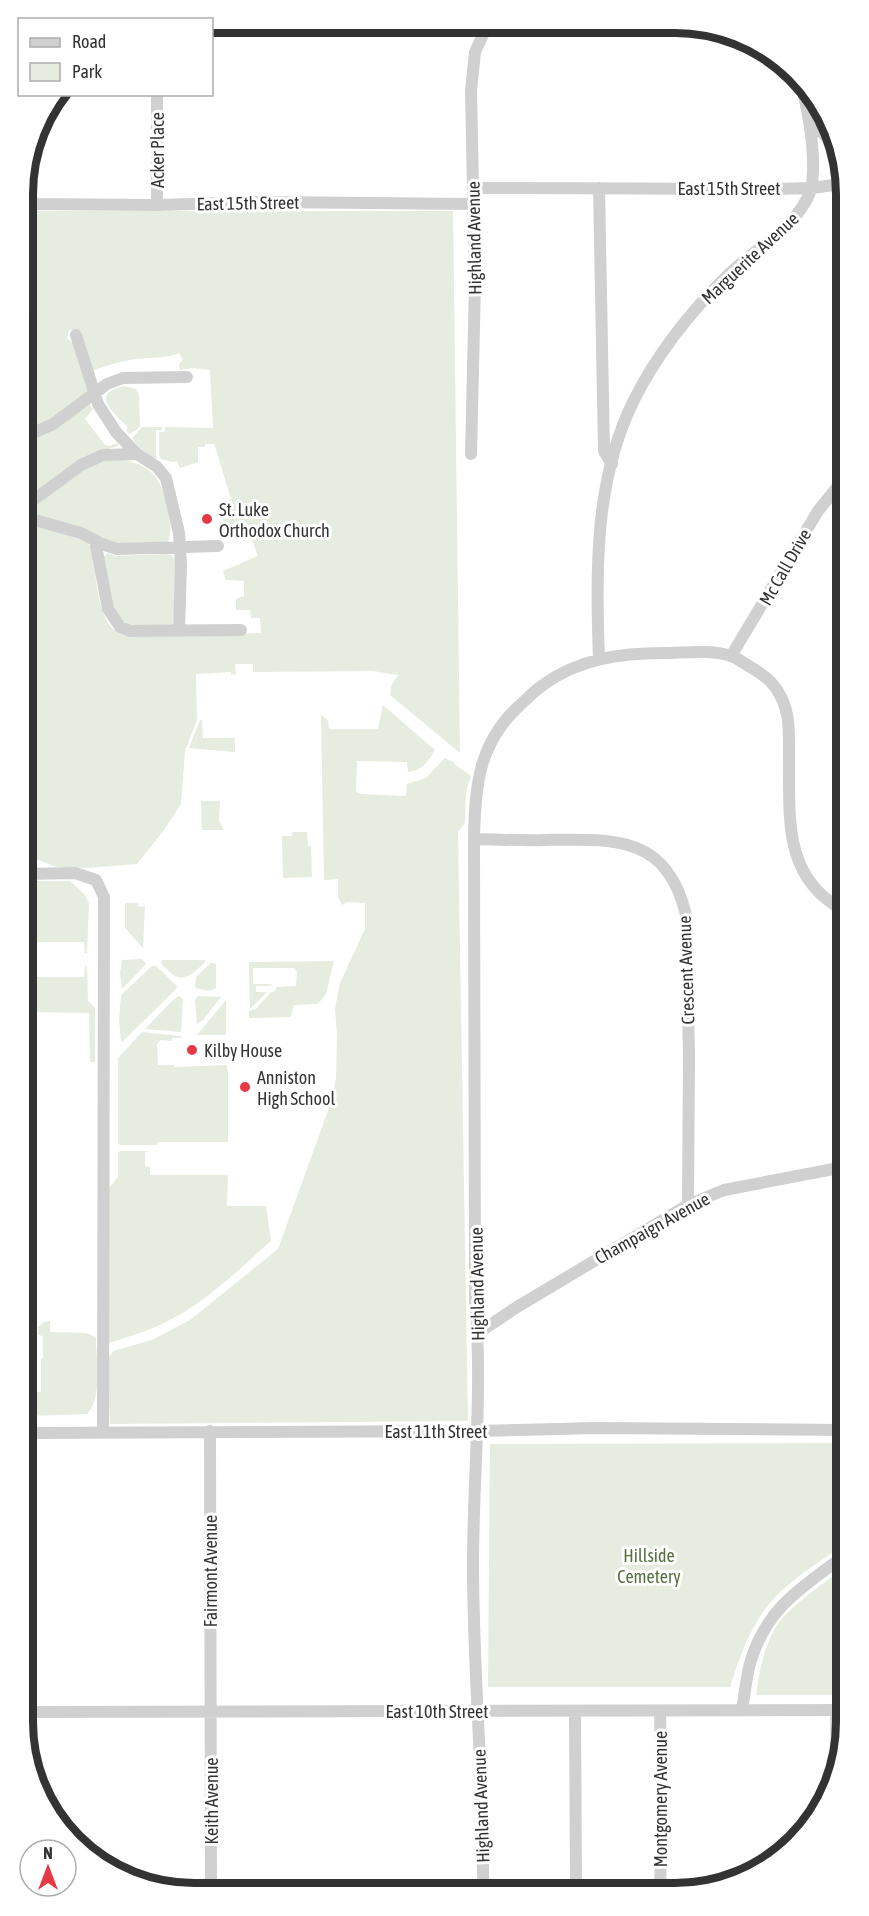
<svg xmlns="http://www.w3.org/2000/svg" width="869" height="1916" font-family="'Asap Condensed',sans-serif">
<rect width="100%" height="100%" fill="#fff"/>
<!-- green -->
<path fill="#e6ecdf" d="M23 211H453L460 753 390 695 391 686 398 675 373 671 253 672V664H235L236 674 231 675V672L196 674 197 720 185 751 181 804 164 830 137 864 87 868 57 867 25 855 24 521 80 539C84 541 89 543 91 547 93 552 93 561 94 566 97 586 99 620 117 632 123 636 129 636 136 637L261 633 260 618H251L250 610H236V599L244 596V581L226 580 223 571 258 556 249 532 240 523 226 528 217 504 231 499 214 443 213 444H205V447H198V462L180 468 177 461 173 462 161 459 159 455V432H165V427L213 428 210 370 191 368 180 370 179 364 183 360 179 353C165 359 151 357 136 359 120 361 105 366 89 372L84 356 81 331 69 330 67 338 74 344 89 391 48 421 24 431Z
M124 386 136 389 139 394 140 426 138 429 129 434 126 431 128 427C113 412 89 394 124 386Z
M89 403 93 409 85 419 105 445 109 446 118 443V446L89 455 24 501V439Z
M142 427H162V430H156V456L158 459C146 456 139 448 132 438Z
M117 458C153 466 161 476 168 512 170 524 173 532 167 544L126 546 25 513C53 492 82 464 117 458Z
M108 553 115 556 165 554 172 555 176 563 173 625C160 625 144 628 131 626 109 622 108 580 104 561V556Z
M383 705 435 750C429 761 421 771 408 772L407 762 357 761 356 792 361 794 406 796 407 784 426 778 445 758 455 763 454 764 471 776 466 792 465 823 458 832 468 1421 110 1424 107 1360 113 1351 152 1340 190 1320 278 1249 330 1105 336 1079 337 1034 335 1009 337 998 340 983 365 929V903L347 902 342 905 338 897V879L324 880 321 714 328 721 329 729H378Z
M200 720H202L203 738H235V752L189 748Z
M201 801H220L219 820 224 830H202Z
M292 832H307L308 846H311L312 877 283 878 282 836H292Z
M25 881H70L84 894 89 903 87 953H85L84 942H26Z
M125 903H138L139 907 145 906 143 948 125 928Z
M142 959 146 964 122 989 120 973 122 960Z
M162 960H205V962C187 980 179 985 161 963Z
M334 961 326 994 318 1004 294 1005 291 1017 249 1018V1011L256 1009 271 992H274L277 987 296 986 297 972 294 968H253V984H271L272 986H256V992H267L250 1009 249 962Z
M211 963 216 964V988C210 992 202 991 195 987L196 977Z
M87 966 88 1001 95 1008V1062H90L89 1013 26 1012V977H84L85 967Z
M152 966H156L177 986 176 989 122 1042 121 1041 119 1020 121 995Z
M179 996 183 999 181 1032 145 1029 173 1000Z
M198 996 221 997 203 1020 197 1024 195 1000Z
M226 1000V1035H197Z
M142 1032 181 1036V1038H172L171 1041 161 1040 157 1044 158 1065H174V1067L226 1065 228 1071V1142H158L157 1145H120L118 1143V1058Z
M120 1151H151L145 1152V1166L150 1167V1175H228L227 1206H266L271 1241C235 1273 198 1310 153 1328 138 1334 123 1338 109 1343L108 1189 118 1177V1153Z
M50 1321V1332L86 1333 96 1337C96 1360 103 1397 87 1414L27 1416V1392H41V1359L43 1358V1336L38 1335V1327L44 1322Z
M845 1443V1544C816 1565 781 1584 761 1615 746 1637 738 1663 730 1687H488L490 1444Z
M846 1567V1695H756C759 1672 764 1648 775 1628 787 1608 826 1581 846 1567Z"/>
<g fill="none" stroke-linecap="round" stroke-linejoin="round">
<!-- minor -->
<path stroke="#d0d0d0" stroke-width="12" d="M811 122 841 151
M473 188 775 189 812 188 841 184
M599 188 604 451 612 464
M23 204 157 205 266 202 473 204
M157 205V94
M76 335 98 404 116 432 137 454 157 467 166 478 179 533 181 565 179 631
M24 436 31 434 53 424 107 384 123 378 187 377
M471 454 475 284 471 91 475 52 488 24
M24 507 81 465 103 455 137 454
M24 517 81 533 102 544 117 549 218 546
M95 540 108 609 120 627 130 631 241 630
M731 656 818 511 842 481
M599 659C596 572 594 480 634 400 658 352 691 311 729 274 758 246 796 229 811 190 813 185 812 178 813 172 814 143 809 116 802 87
M474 839C497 839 520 841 544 840 612 839 667 834 686 915L689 1056 688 1205
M25 874 75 873 96 880 104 897 103 1432
M478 1333 517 1307 688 1205 724 1190 844 1167
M210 1431 211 1890
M27 1433 476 1431 595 1428 845 1430
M742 1710C745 1694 746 1676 751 1660 768 1606 803 1587 845 1555
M836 1710 837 1758
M575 1711 576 1888
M28 1712 846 1710
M660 1888 662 1823 660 1711
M483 1889C484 1781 473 1673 473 1565 473 1476 483 1388 475 1300L474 839C475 787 478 744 519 706 527 699 534 691 543 685 578 659 621 653 663 653 685 653 711 649 731 656 737 658 742 662 747 665 761 673 773 681 780 695 790 713 789 733 789 753 790 813 781 877 843 910"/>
</g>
<!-- markers -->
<g fill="#e63946" stroke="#fff" stroke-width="2">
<circle cx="207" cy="519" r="6"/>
<circle cx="192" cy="1050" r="6"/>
<circle cx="245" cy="1087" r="6"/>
</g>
<g text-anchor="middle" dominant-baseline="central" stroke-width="6" stroke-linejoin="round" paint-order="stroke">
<!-- street labels -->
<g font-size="18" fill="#333" stroke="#fff">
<text transform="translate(157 150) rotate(-90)">Acker Place</text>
<text x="729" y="188">East 15th Street</text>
<text transform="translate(248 203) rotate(-1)">East 15th Street</text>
<text transform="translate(474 238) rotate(-91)">Highland Avenue</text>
<text transform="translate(750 258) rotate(-43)">Marguerite Avenue</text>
<text transform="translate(785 567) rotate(-60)">Mc Call Drive</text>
<text transform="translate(686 970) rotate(-92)">Crescent Avenue</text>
<text transform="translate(652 1228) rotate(-29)">Champaign Avenue</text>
<text transform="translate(477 1284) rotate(-91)">Highland Avenue</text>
<text x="436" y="1431">East 11th Street</text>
<text transform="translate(210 1571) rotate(-90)">Fairmont Avenue</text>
<text x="437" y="1711">East 10th Street</text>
<text transform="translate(660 1799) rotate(-90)">Montgomery Avenue</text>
<text transform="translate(211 1801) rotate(-90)">Keith Avenue</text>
<text transform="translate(481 1806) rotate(-92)">Highland Avenue</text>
</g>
<!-- poi labels -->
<g font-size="18" fill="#333" stroke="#fff" text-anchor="start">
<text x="219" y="509">St. Luke<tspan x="219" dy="21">Orthodox Church</tspan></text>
<text x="204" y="1050">Kilby House</text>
<text x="257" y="1077">Anniston<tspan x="257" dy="21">High School</tspan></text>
</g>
<!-- park labels -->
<g font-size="18" fill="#56703f" stroke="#fff">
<text x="649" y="1555">Hillside<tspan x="649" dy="21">Cemetery</tspan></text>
</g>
</g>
<!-- crop -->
<path d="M0 0H869V1916H0ZM194 33H675A161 161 0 0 1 836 194V1722A161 161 0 0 1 675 1883H194A161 161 0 0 1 33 1722V194A161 161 0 0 1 194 33Z" fill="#fff" fill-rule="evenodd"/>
<path fill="none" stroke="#333" stroke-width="8" d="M194 33H675A161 161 0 0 1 836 194V1722A161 161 0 0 1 675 1883H194A161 161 0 0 1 33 1722V194A161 161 0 0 1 194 33Z"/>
<!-- legend -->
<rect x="18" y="18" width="195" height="78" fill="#ffffff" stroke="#adadad" stroke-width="1.5"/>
<rect x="30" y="38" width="30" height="9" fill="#d0d0d0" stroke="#adadad" stroke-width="1.5"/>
<text x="72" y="48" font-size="18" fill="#333333">Road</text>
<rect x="30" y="63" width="30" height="18" fill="#e6ecdf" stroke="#adadad" stroke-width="1.5"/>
<text x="72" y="78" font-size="18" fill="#333333">Park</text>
<!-- north arrow -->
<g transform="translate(48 1868)"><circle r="28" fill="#ffffff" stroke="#adadad" stroke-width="1.5"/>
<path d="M0-4.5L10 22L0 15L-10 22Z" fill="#e63946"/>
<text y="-9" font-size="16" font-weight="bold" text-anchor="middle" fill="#333333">N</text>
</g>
</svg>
